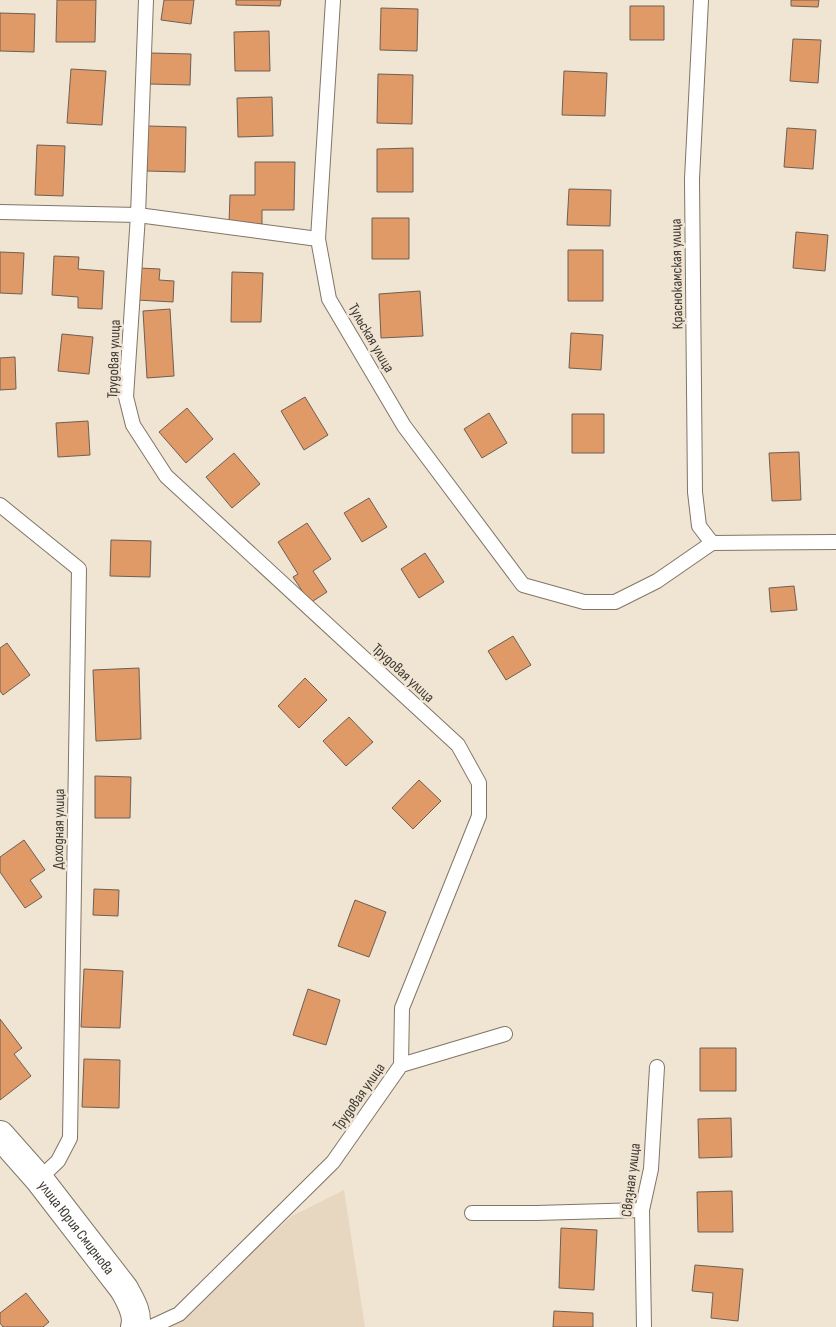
<svg xmlns="http://www.w3.org/2000/svg" width="836" height="1327" font-family="'Sofia Sans Condensed',sans-serif">
<rect width="100%" height="100%" fill="#f0e4d3"/>
<!-- built -->
<path fill="#e8d7c0" d="M344 1190 365 1327H168L292 1216Z"/>
<!-- building -->
<path fill="#df9a68" stroke="#6f5f54" d="M57 0H96L95 42H56Z
M164 0H194L191 24 161 20Z
M236 0H281L280 6 236 5Z
M791 0H819L818 7 791 6Z
M630 6H664V40H630Z
M381 8 418 9 417 51 380 50Z
M0 13 35 14 34 52 0 51Z
M269 31 270 71H235L234 32Z
M793 39 821 40 818 83 790 81Z
M151 53 191 54 190 85 150 84Z
M71 69 106 71 102 125 67 123Z
M564 71 607 73 605 116 562 115Z
M378 74 413 75 412 124 377 123Z
M272 97 273 136 238 137 237 98Z
M148 126 186 127 185 172 147 171Z
M787 128 816 130 813 169 784 167Z
M37 145 65 146 63 196 35 195Z
M413 148V192H377V149Z
M255 162H295L294 210H262V224L229 223 230 195H255Z
M569 189 611 190 610 226 567 225Z
M372 218H409V259H372Z
M796 232 828 235 825 271 793 268Z
M568 250H603V301H568Z
M0 252 24 253 22 294 0 293Z
M54 256 79 257 78 269 104 271 102 309 78 308V297L52 295Z
M139 268 160 269 159 280 174 281 173 302 137 300Z
M232 272 263 273 261 322H231Z
M420 291 423 336 381 338 379 294Z
M170 309 174 376 147 378 143 311Z
M571 333 603 335 601 370 569 368Z
M62 334 93 337 89 374 58 371Z
M15 357 16 389 0 390V358Z
M305 397 328 435 304 450 281 411Z
M187 408 213 439 186 463 159 432Z
M489 413 507 443 482 458 464 429Z
M572 414H604V453H572Z
M88 421 90 455 58 457 56 423Z
M799 452 801 500 772 501 769 453Z
M234 453 260 484 232 508 206 477Z
M369 498 387 527 362 542 344 513Z
M307 523 331 559 313 571 327 592 310 603 293 577 298 574 278 542Z
M111 540 151 541 150 577 110 576Z
M425 553 444 582 419 598 401 569Z
M794 586 797 610 771 612 769 588Z
M513 636 531 665 506 680 488 651Z
M7 643 30 675 3 695 0 691V648Z
M139 668 141 739 96 741 93 670Z
M305 678 327 700 299 728 278 706Z
M349 717 373 742 346 766 323 741Z
M95 776 131 777 130 818H95Z
M419 780 441 801 413 829 392 808Z
M24 840 45 870 30 880 42 897 25 908 0 872V857Z
M94 889 119 890 118 916 93 915Z
M355 900 386 912 369 957 338 946Z
M84 969 123 971 120 1028 81 1027Z
M308 989 340 1000 326 1045 293 1035Z
M0 1019 22 1048 14 1054 31 1076 0 1100Z
M700 1048H736V1091H700Z
M84 1059 120 1060 119 1108 82 1107Z
M731 1118 732 1157 699 1158 698 1119Z
M732 1191 733 1232H698L697 1192Z
M561 1228 597 1230 594 1290 559 1288Z
M695 1265 743 1269 738 1321 711 1318 713 1293 692 1291Z
M26 1293 49 1322 43 1327H3L0 1323V1313Z
M554 1311 593 1313V1327H553Z"/>
<g fill="none" stroke-linecap="round" stroke-linejoin="round">
<defs>
<path id="service" d="M146 0 138 215 126 397 133 425 166 476 458 745 479 783V816L402 1008 401 1065 333 1162 179 1314 151 1327
M333 0 318 239 329 299 404 426 523 585 584 602H615L657 581 712 543 836 542
M701 0 692 179 695 492 699 526 712 543
M0 212 138 215 318 239
M0 505 79 569 70 1138 58 1161 39 1179
M401 1065 505 1034
M472 1213H536L642 1210
M644 1327 642 1210 651 1169 657 1067"/>
<g id="tertiary">
<path id="s1" d="M0 1135 39 1179 124 1289C130 1300 139 1314 135 1327"/>
</g>
</defs>
<!-- service casing -->
<use href="#service" stroke="#807566" stroke-width="16"/>
<!-- tertiary casing -->
<use href="#tertiary" stroke="#807566" stroke-width="30"/>
<!-- service -->
<use href="#service" stroke="#fff" stroke-width="14"/>
<!-- tertiary -->
<use href="#tertiary" stroke="#fff" stroke-width="28"/>
</g>
<g text-anchor="middle" dominant-baseline="central" stroke-width="5" stroke-linejoin="round" paint-order="stroke">
<!-- street labels -->
<g font-size="15" fill="#3f3a33" stroke="#f0e4d3">
<text transform="translate(677 274) rotate(-91)">Краснокамская улица</text>
<text transform="translate(371 338) rotate(60)">Тульская улица</text>
<text transform="translate(114 359) rotate(-88)">Трудовая улица</text>
<text transform="translate(403 673) rotate(43)">Трудовая улица</text>
<text transform="translate(59 829) rotate(-89)">Доходная улица</text>
<text transform="translate(359 1097) rotate(-55)">Трудовая улица</text>
<text transform="translate(631 1180) rotate(-83)">Связная улица</text>
<text stroke="none"><textPath href="#s1" startOffset="120">улица Юрия Смирнова</textPath></text>
</g>
</g>
</svg>
